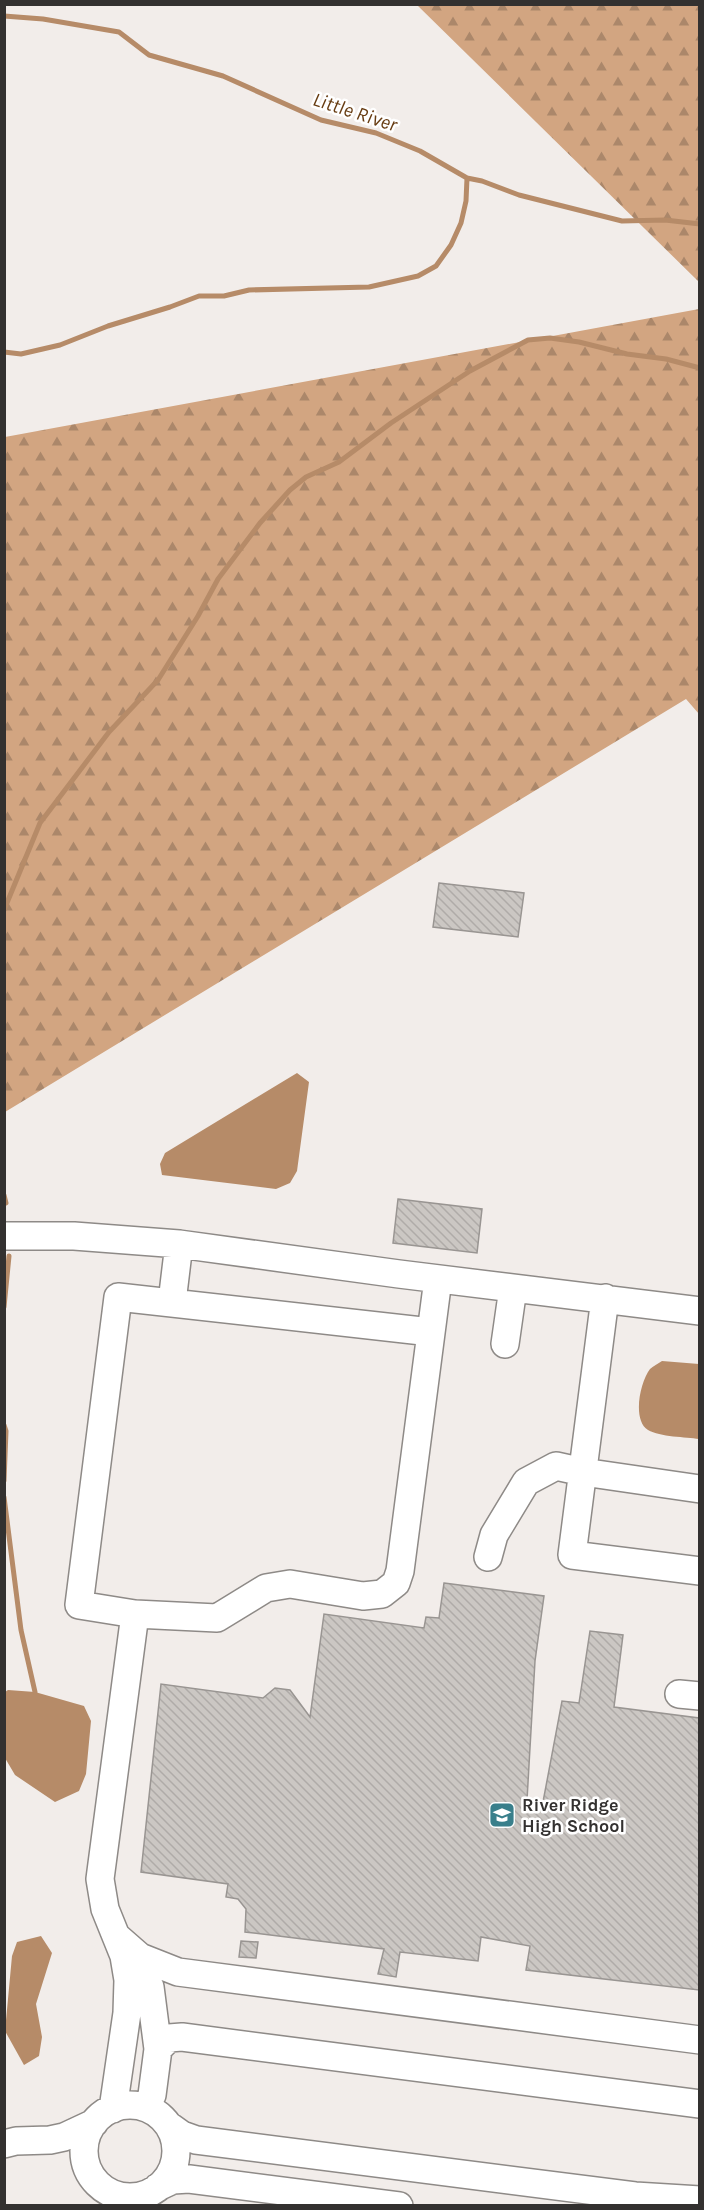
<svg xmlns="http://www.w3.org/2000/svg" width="704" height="2210" font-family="Karla,sans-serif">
<defs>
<pattern id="forest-firs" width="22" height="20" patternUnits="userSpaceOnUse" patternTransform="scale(1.5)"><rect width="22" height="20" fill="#d2a581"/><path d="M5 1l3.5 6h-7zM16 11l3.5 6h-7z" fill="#ab876a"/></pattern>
<pattern id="building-back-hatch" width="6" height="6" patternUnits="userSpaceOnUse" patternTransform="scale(1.5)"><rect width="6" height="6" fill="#cbc7c3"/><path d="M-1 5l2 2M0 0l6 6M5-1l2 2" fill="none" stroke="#afaba8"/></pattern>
</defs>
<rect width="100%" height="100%" fill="#f2edea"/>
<!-- forest -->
<path fill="url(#forest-firs)" d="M417 5H699V282Z
M699 309V714L686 699 5 1112V437Z"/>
<!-- water -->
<path fill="#b68b68" d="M297 1073 309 1082 297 1171 290 1183 276 1189 162 1175 160 1164 165 1153Z
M662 1361 699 1364V1439C686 1437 660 1437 648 1430 632 1420 640 1382 650 1369 653 1366 658 1364 662 1361Z
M8 1690 35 1692 84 1706 91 1721 86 1774 79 1791 55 1802 15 1775 5 1758V1692Z
M41 1936 52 1953 36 2004 42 2037 39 2056 24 2065 5 2031 12 1956 17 1942Z"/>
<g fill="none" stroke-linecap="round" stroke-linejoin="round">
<!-- stream -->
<path stroke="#b68b68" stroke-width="5" d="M4 16 43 19 119 32 149 55 223 76 321 120 376 133 420 151 467 178 482 181 519 195 622 221 665 220 700 224
M4 352 21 354 60 345 108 326 170 307 199 296H224L249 290 369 287 418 276 436 266 451 245 461 223 466 201 467 178
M4 910 40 823 109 732 158 680 198 616 218 579 260 523 290 490 306 477 339 462 391 423 470 371 528 340 550 338 579 342 627 354 666 359 700 368
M4 1195 6 1203
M4 1307 9 1256
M4 1425 6 1431 4 1481
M4 1497 21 1630 35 1692"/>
</g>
<!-- building -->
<path fill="url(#building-back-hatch)" stroke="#999592" stroke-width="1.5" d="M439 883 524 893 518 937 433 927Z
M398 1199 482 1209 477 1253 393 1243Z
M444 1583 544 1596 535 1661 527 1800 543 1802 562 1701 579 1703 590 1631 623 1635 614 1707 699 1718V1990L526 1970 530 1946 481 1937 478 1961 400 1952 396 1977 378 1974 384 1949 245 1932 246 1909 238 1899 226 1897 228 1884 141 1872 161 1684 263 1698 275 1688 290 1690 310 1717 324 1614 424 1628 426 1617 439 1618Z
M241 1941 258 1942 256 1958 239 1957Z"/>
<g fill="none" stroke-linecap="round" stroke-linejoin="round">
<defs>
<path id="minor" d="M4 1236H74L179 1244 399 1274 700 1311
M605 1298 572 1555 700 1571
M172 1302 179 1244
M505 1344 513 1288
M488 1557 494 1535 526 1482 556 1466 583 1472 700 1489
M135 1614 217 1618 266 1588 290 1584 363 1596 382 1594 396 1583 400 1571 438 1279
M679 1694 700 1696
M116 1936 140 1957 178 1972 700 2040
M126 1952 150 1987 158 2049
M84 2151a46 46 0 1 1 92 0a46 46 0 1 1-92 0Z
M146 2107 152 2095 158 2049 169 2038 182 2037 700 2104
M113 2109 127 2013 128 1980 124 1956 105 1909 100 1879 135 1614 79 1605 118 1297 431 1332
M168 2125 182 2135 196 2140 635 2196 700 2200
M4 2144 16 2141 50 2140 64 2137 94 2123
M158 2187 173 2180 189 2179 399 2206"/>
</defs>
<!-- minor casing -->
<use href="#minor" stroke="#8e8a87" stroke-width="30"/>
<!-- minor -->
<use href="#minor" stroke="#fff" stroke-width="27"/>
</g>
<!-- icons -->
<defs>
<symbol id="school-square" viewBox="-11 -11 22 22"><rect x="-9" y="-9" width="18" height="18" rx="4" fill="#397f8b" stroke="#fff"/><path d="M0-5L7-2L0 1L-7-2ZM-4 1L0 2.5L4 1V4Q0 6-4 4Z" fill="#fff"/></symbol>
</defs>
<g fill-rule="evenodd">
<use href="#school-square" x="487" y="1800" width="30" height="30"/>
</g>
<g text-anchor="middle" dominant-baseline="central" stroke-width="5" stroke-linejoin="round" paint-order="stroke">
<!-- poi labels -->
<g font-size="18" font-weight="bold" fill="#333130" stroke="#fff" text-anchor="start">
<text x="522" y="1805">River Ridge<tspan x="522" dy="21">High School</tspan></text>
</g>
<!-- water labels -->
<g font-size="20" font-style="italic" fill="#673c12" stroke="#fff">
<text transform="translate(355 112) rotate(18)">Little River</text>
</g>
</g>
<!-- border -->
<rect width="704" height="2210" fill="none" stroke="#333130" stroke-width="12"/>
</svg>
